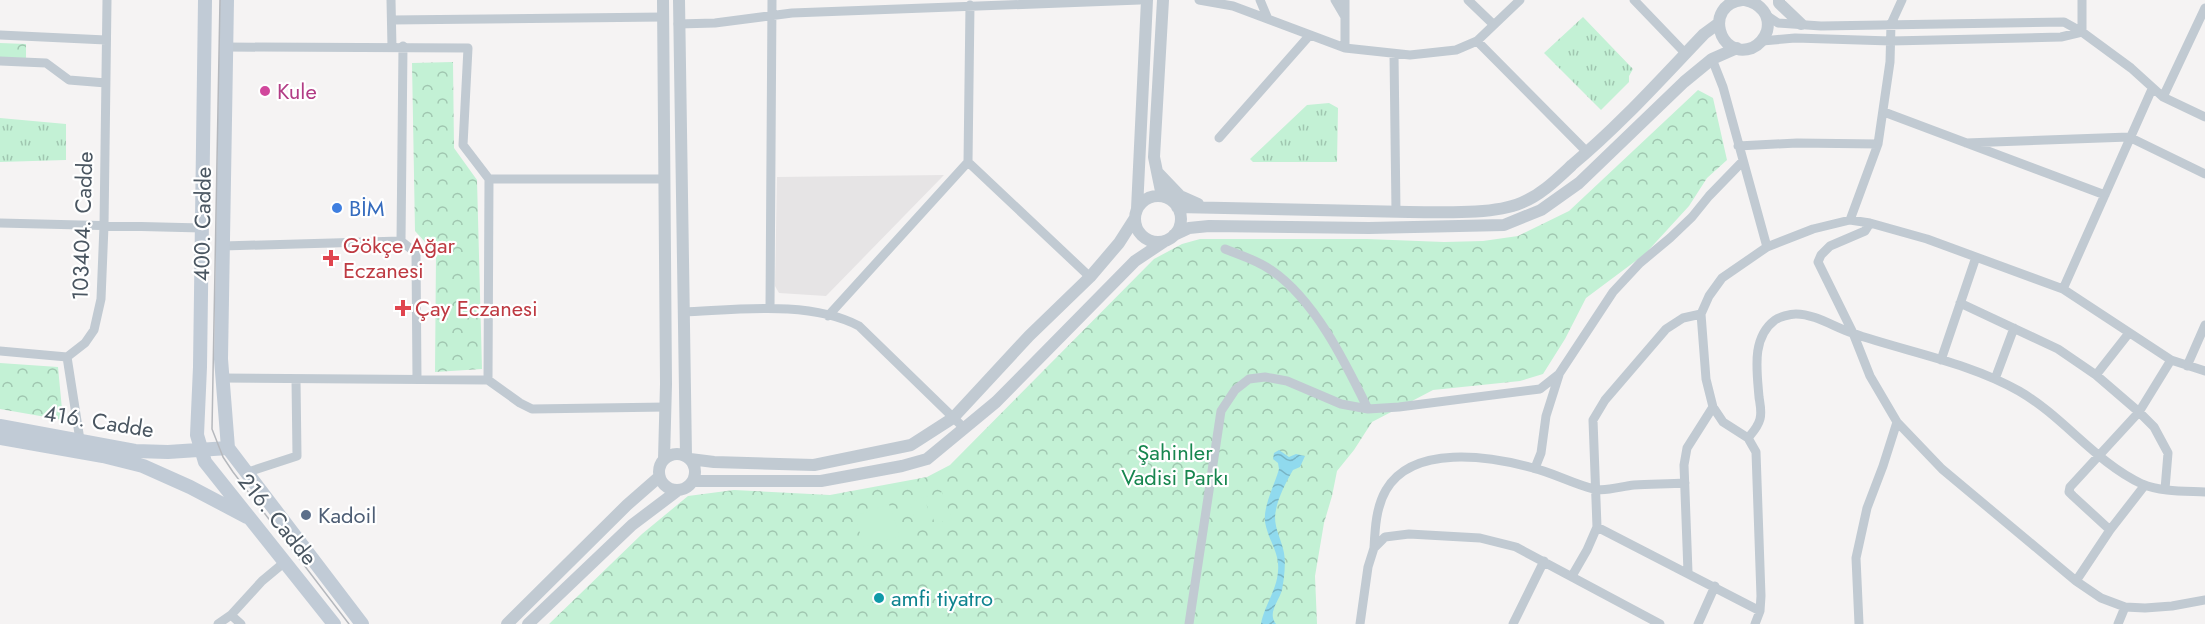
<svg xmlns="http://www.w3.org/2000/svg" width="2205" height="624" font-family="Jost,sans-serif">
<defs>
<pattern id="grass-tufts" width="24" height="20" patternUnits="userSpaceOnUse" patternTransform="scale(1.5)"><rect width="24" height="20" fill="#c3f1d5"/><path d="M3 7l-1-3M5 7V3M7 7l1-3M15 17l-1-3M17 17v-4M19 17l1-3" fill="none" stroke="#a0c6b0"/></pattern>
<pattern id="park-crowns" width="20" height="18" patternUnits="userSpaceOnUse" patternTransform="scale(1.5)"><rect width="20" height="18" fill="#c3f1d5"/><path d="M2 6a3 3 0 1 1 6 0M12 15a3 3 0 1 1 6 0" fill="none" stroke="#a0c6b0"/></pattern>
<pattern id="water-waves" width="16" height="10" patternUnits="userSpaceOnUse" patternTransform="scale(1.5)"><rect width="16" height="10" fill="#90daee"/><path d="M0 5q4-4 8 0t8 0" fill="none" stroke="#78b4c4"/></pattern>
</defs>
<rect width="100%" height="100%" fill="#f5f3f3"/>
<!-- education -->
<path fill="#e6e4e5" d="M944 175 826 296 779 293 775 286 777 177Z"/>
<!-- grass -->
<path fill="url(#grass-tufts)" d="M1583 17 1633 69 1629 76V82L1601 110 1544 53Z
M1329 103 1338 108 1337 162H1253L1250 159 1307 105Z
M0 118 66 124V160L0 162Z"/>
<!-- park -->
<path fill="url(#park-crowns)" d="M0 43 26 44V59L0 58Z
M453 62 454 148 477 180 482 369 435 372 436 254 415 231 412 63Z
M1698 90 1713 98 1727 160 1707 178 1689 206 1645 254 1586 298 1565 339 1543 374 1520 381 1433 390 1372 422 1354 450 1337 471 1332 496 1324 523 1315 576 1317 624H549L642 534 688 496 734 490 830 495 927 477 950 465 1154 259 1182 244 1200 239H1367L1444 242 1483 241 1518 236 1569 211Z
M0 363 58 367 63 420 0 409Z"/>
<!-- garden -->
<path fill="#c3f1d5" d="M942 492 952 519 935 524 926 497Z
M924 497 933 524 918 529 910 503Z
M889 504 900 536 864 547 855 516Z"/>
<!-- water -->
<path fill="url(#water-waves)" d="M1279 450 1289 457 1296 454 1305 456 1300 467 1293 470C1285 484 1276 501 1275 517 1275 530 1282 541 1284 553 1286 564 1284 579 1282 590 1279 601 1267 613 1276 624H1261C1264 606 1277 590 1278 571 1280 553 1268 540 1265 522 1263 506 1275 484 1279 469L1278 463 1273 459 1274 453Z"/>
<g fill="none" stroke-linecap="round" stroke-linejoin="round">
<!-- minor -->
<path stroke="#c1cad2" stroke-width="9" d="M391 0 392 47
M1199 0 1233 6 1345 48 1410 55 1456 50 1477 41 1520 0
M1260 0 1268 19
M1335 0 1345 17
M1468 0 1494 25
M1634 0 1685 53
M1766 15 1778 23 1821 26 2064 22 2082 32 2131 68 2163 97 2205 117
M392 20 663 17
M678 24 715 23 792 13 1140 0
M2082 32V0
M0 35 106 40
M1477 41 1587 152
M1762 41 1795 38 1891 41 2061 37 2082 32
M225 47 468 48 463 145 489 179 488 380
M1345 48V0
M1394 54 1396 212
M1712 59 1723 87 1767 247
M0 61 46 63 69 80 106 83
M2163 97 2205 8
M1884 112 2105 195
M1219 138 1309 36
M1966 143 2129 137 2205 174
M1738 146 1797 143 1878 144
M968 162 1090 277
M489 179H663
M1850 220 1878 144 1890 62 1891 24 1902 0
M0 223 202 228
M1870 223 1865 231 1830 246 1821 255 1818 262 1853 333 1870 376 1897 422 1942 469 2076 581 2101 598 2125 607 2145 608 2172 606 2205 600
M401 241 416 253 417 379
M223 246 401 241 403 46
M1225 249C1240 255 1257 260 1271 270 1315 300 1345 362 1368 409
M2063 289 2152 89
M1960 303 2058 349 2096 375 2139 412 2154 427 2168 453 2165 489
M770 308 772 0
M683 312C737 310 809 300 859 326L964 428
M828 316 968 162 970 5
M0 351 67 357
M1941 360 1976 257
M2187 366 2205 325
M2096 375 2129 333
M221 378 488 380 520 403 532 409 666 407
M1995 379 2014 328
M1748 438C1753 432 1758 427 1760 419 1762 412 1760 404 1759 397 1757 371 1751 338 1775 320 1779 317 1790 314 1796 314 1815 314 1834 327 1852 333 1907 352 1968 362 2019 391 2064 417 2095 462 2142 484 2161 492 2185 491 2205 492
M80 440 67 357 85 343 94 330 101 299 104 226 107 0
M1535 468 1541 453 1546 416 1559 375
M245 473 297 456 296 380
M1597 527 1760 611
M2110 530 2073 496 2069 492 2070 487 2139 412 2171 360
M1374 548C1375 529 1376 507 1386 490 1413 444 1489 456 1533 468 1554 473 1573 484 1594 489 1606 492 1622 486 1634 485 1651 484 1668 484 1685 483
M1688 572 1684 465 1687 448 1713 407
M1572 576 1587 550 1597 527 1593 420 1605 400 1666 329 1683 318 1701 314
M2076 581 2110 530 2145 485
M231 615 241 624
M218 624 231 615 262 581 286 561
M1189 624 1221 411 1235 390 1249 379 1265 377 1287 381 1341 404 1368 409 1399 407 1540 389 1559 374 1613 292 1640 263 1670 238 1692 217 1709 196 1742 162
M1360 624 1368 567 1374 548 1385 537 1409 534 1480 538 1516 547 1660 624
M1513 624 1544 561
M1698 624 1715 586
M1755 624 1760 611 1761 596 1756 452 1748 438 1723 422 1713 407 1706 379 1701 314 1709 296 1722 278 1767 247 1813 229 1850 220 1870 223 1927 239 2063 289 2171 360 2205 371
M1859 624 1856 558 1867 508 1883 466 1897 422
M2118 624 2125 607"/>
<!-- tertiary -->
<path stroke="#c1cad2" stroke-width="12" d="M663 0 666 384 664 459
M679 0 686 456
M1742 0C1703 5 1719 60 1752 48 1759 45 1765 38 1767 31 1771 15 1760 3 1745 0
M1779 0V3L1801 24
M1158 173 1180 196 1198 204
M1162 196 1154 157 1163 0
M1135 219a23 23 0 1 1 46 0a23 23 0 1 1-46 0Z
M1177 207C1254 208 1331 211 1409 212 1440 212 1493 215 1521 203 1541 195 1557 179 1572 165 1620 125 1661 79 1704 34L1719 23
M1137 209 1147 0
M1174 235 1189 228 1209 226 1369 228 1504 225 1541 210 1579 183 1684 82 1712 59 1737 48
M659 472a18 18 0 1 1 36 0a18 18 0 1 1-36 0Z
M690 459 714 462 814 465 911 445 953 418 1029 336 1090 277 1119 243 1135 218
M693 481H821L902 466 927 459 996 402 1135 261 1165 241
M507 624 627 505 659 477
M528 624 632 525 677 491"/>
<!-- secondary -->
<path stroke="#c1cbd6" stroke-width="14" d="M205 0 200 367 197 435 205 462 334 624
M227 0 221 359 228 448
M0 426 135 451 168 452 228 448
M0 438 103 456 143 466 190 487 247 517
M228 448 362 624"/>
<!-- tram -->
<path stroke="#b5b8bd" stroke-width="1.5" d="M220 0 212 429 223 457 233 472 349 624"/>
</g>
<!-- markers -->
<circle fill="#d1479c" stroke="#fff" stroke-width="2" cx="265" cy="91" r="6"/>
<circle fill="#3f7fe0" stroke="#fff" stroke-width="2" cx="337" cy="208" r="6"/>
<g fill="#e0444e" stroke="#fff" stroke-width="2">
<path d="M328 249h6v6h6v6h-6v6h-6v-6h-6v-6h6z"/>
<path d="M400 299h6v6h6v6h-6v6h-6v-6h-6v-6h6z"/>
</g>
<circle fill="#5c6f8a" stroke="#fff" stroke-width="2" cx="306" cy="515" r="6"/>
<circle fill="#0f9aa8" stroke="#fff" stroke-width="2" cx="879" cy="598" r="6"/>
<g text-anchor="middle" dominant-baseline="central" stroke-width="4.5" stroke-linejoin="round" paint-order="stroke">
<!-- hotel labels -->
<g font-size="22" fill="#b23c85" stroke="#fff" text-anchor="start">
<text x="277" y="91">Kule</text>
</g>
<!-- shop labels -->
<g font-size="22" fill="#366cbe" stroke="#fff" text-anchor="start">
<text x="349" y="208">BİM</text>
</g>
<!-- street labels -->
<g font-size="22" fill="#4a5661" stroke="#fff">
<text transform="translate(202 224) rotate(-89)">400. Cadde</text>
<text transform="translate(82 226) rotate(-88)">103404. Cadde</text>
<text transform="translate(99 421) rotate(9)">416. Cadde</text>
<text transform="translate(278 519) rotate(51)">216. Cadde</text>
</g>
<!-- health labels -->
<g font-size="22" fill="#be3a42" stroke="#fff" text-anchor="start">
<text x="343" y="245">Gökçe Ağar<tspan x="343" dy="25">Eczanesi</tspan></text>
<text x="415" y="308">Çay Eczanesi</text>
</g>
<!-- park labels -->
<g font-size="22" fill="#17864f" stroke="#fff">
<text x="1175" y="452">Şahinler<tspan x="1175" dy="25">Vadisi Parkı</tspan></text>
</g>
<!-- service labels -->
<g font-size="22" fill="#4e5e75" stroke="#fff" text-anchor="start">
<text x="318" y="515">Kadoil</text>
</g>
<!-- culture labels -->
<g font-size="22" fill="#0d838f" stroke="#fff" text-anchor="start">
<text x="891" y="598">amfi tiyatro</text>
</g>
</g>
</svg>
